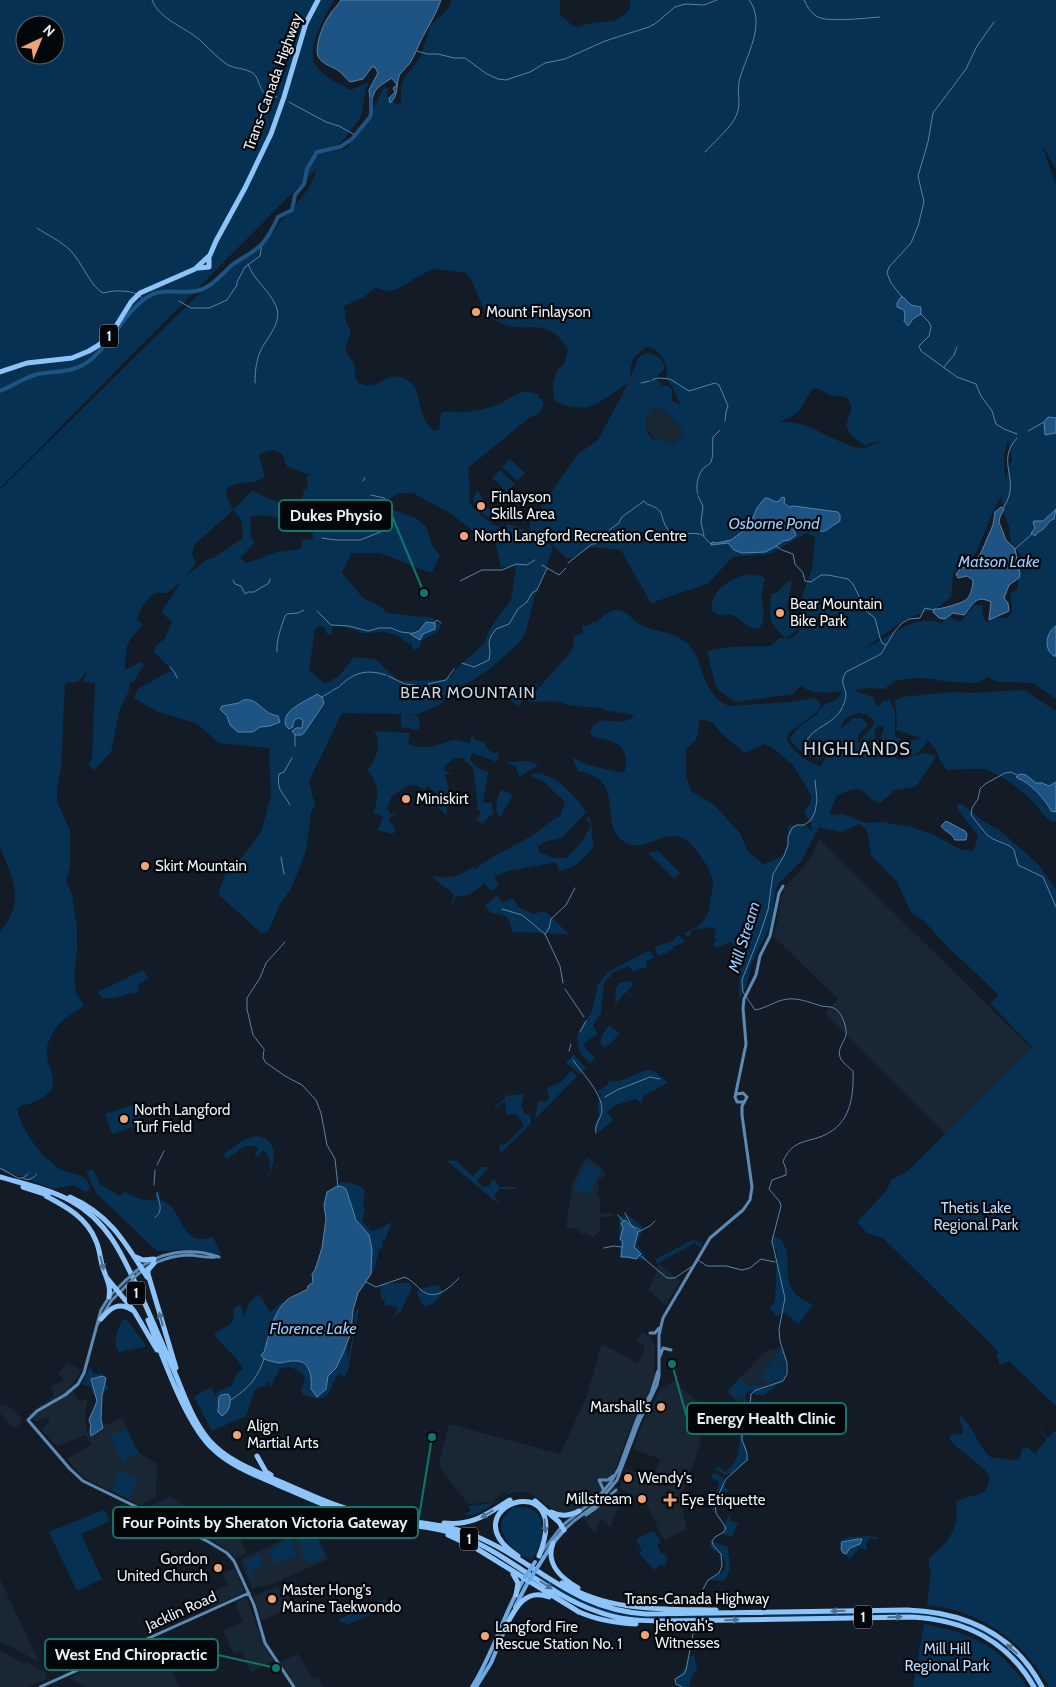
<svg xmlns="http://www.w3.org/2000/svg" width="1056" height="1687" font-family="Cabin,sans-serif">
<rect width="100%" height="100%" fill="#131c26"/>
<!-- built -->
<path fill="#192735" d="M654 407H660L665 411 684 432 673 445 655 440 646 428 644 422 648 413Z
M819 839 1031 1048 946 1134 825 1013 838 999 773 936 778 919 781 898 787 884 803 868 812 855Z
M588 1158 600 1167 606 1175 598 1180 599 1185 597 1194 600 1200V1214L613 1213V1216L600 1217V1230L593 1238 586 1233 581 1234 577 1229 566 1227 573 1182 585 1159Z
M658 1262 680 1281 666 1306 648 1290 656 1273Z
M643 1331 652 1340 655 1346 654 1369 652 1370 656 1372 650 1389 625 1442 616 1468 609 1480 624 1498V1502L615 1514 612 1525 609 1527 602 1519 597 1524 598 1529 594 1533 578 1511 563 1513 556 1511 529 1493 515 1490H509L491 1502 471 1504 467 1503 442 1471 440 1467V1458L449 1424 560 1454 586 1398 602 1344 638 1363 644 1352V1345L636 1340Z
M778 1348 779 1352 781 1353 782 1365 779 1379 768 1386 753 1384 741 1395 744 1408 726 1392 766 1351Z
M68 1363 81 1370 76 1379 70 1387 79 1402 87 1399 85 1417 87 1433 122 1418 139 1453 157 1464 156 1497 140 1505 88 1480 78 1472 67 1459 92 1444 85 1435 57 1447 41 1429 50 1422 48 1417 36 1422 28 1415 41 1405 48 1402 54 1395 51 1387 64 1380 58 1373Z
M676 1380 681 1386 680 1387 705 1408V1413L702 1414 700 1423V1443L696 1457 680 1499 687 1529 665 1540 661 1535 648 1506 620 1488 625 1469 653 1479 660 1459 633 1449 643 1422 661 1388Z
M4 1404 10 1407 22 1419 19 1425 13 1428 0 1413V1406Z
M171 1496 188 1509 178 1523 150 1509V1506Z
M313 1526 328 1559 269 1585 252 1588 241 1562 242 1559Z
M235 1528 247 1553 236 1558 227 1550 211 1539Z
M235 1568 244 1590 243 1593 212 1607 207 1595 228 1585 223 1573Z
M0 1579 39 1662 0 1641Z
M278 1586 282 1597 288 1595 293 1607 261 1621 254 1596Z
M245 1598 247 1599 260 1636 274 1661 251 1672 242 1651 234 1654 223 1631 243 1622 235 1602Z
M133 1649 142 1669 166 1658 179 1687H86L69 1678Z
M0 1651 25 1664 26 1662 47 1673 46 1679 28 1687H0Z
M298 1654 313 1679 318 1677 323 1687H296L280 1662Z"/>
<!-- green -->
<path fill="#063153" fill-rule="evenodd" d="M0 0H334C325 14 305 51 316 66 323 77 340 84 351 90L369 82 365 91 362 112 360 118 346 137 332 152 346 149 365 126 384 87 389 89 387 93 389 98 397 105 401 103V88L404 78 420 58 431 25 447 10 450 6 451 0H560V15L572 25 577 27 592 23 614 21 618 19 630 9V0H1056V170L1047 153 1043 147 1056 186V418L1053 417 1048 435 1056 433V509C1049 512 1048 520 1038 522L1035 526V536C1040 528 1052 523 1056 515V626C1046 633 1047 644 1050 654L1056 656V699L1033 683 1005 682 996 681 988 677 976 683 948 682 933 679 918 678 900 680 895 681 884 689 866 688 853 690 872 697 877 706H880L883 701 890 700 895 712V736C902 742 913 742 921 738L896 730 897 722 895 701 901 697 953 692 969 693 1024 690 1056 711V782L1048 786 1042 783 1036 784 1026 775 1019 779C1028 781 1048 802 1051 811L1056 812V821L1053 822C1044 818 1041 810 1034 803 1023 791 999 772 982 769 971 768 958 770 947 770 937 759 939 749 928 741 916 756 908 763 891 752 899 767 910 755 921 754 925 753 929 754 934 755L935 758 918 784 914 787 895 790 880 803C871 802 865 789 857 789 851 789 843 793 837 795L829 814 838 815 843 814 865 823 882 822 911 827 936 836 959 849 972 851 975 847 978 836 957 808V805L962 804 983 821 999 830 1038 864 1056 889V1406L1009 1361 999 1365V1360L996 1356 999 1352 883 1238 867 1233 857 1222 887 1190 891 1180 908 1171 1032 1047 990 1003 999 995 947 946 923 920 911 912 897 882 871 855 868 835 866 829 859 824 841 832 819 827 802 860 778 884 776 889 772 918 767 933 753 960 746 987 739 999 741 950 730 942 717 948 714 946V941L718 940 714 938 716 929 712 927 692 930 688 938 684 933C699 927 708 921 710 904 710 898 713 891 713 885 713 874 705 862 699 854 672 812 648 859 623 841 601 826 621 790 593 775 588 773 583 772 578 771L573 760 574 758 588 765 623 773C626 769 626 767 626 761 625 742 610 740 594 737L590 732C599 708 621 732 634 715L603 710V708L572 706 555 701 533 702 527 701 570 653 574 644V636L583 634 582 626H587L594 621 596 623C601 618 608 611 615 610 627 609 632 621 641 625 657 633 678 632 690 646 705 663 701 695 729 706L790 702 813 698 818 700 821 705 819 710 790 732 786 739C795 752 805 762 821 766L825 758 836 747 839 739 835 746 819 760C806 751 799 755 790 738L800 726 816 715 824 705 838 699 842 691C830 693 810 695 801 685L793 694 736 702 719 691 715 684 707 651 730 647 771 646 780 638 789 639 799 632 802 596 812 569 815 537 806 533 770 554 733 557 707 584 651 603 621 550 590 547 572 558H566L546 538 532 533 549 542 553 549 535 595 526 631 520 642 492 667 475 679 446 696 441 704 418 714H404L417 715 420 722 418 730 401 727V714L342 713 309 781 315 806 311 812 306 851 291 889 280 904 268 932 261 933 220 896 219 891 225 875 232 863 242 858 261 832 271 796 269 748 219 743 196 723 158 712 134 698 138 689 172 670 154 652 155 647 165 638 172 622 161 612 182 581 167 593C163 593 158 592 154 594 147 598 138 612 137 620L143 625C126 643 126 643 125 669H128L141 662 144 664 134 681 131 682 129 686 130 689 120 708 111 752 94 770 88 765 92 760 95 683 83 682 87 674 85 673 78 682H68L65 684 61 768 57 787V802L70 830V865L66 881 72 895 77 928V950L74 977 76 992 84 1006C66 1018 55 1022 48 1044 40 1064 71 1086 36 1101 30 1103 27 1106 21 1105L17 1109C20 1125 37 1152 51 1162 55 1166 62 1171 68 1172 80 1176 88 1175 90 1189L86 1192 73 1185 53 1189 21 1176 5 1173 0 1169V932C27 898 12 881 0 846V490L216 277 274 232C286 210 312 195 316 169L0 488ZM25 25H55V55H25ZM437 269 466 273C479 287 479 310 493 319 525 340 543 310 568 349L564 364 557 371 553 383 554 400C561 406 579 409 589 407 597 405 623 387 629 382L598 440 577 455 530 523V532L509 524 501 529 484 518 469 503 470 496 468 468 530 417C538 415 542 411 544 404L541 399 538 397 540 395C517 385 510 402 491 407 484 409 475 411 467 412 461 413 451 411 443 412L440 416 439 430H434C415 418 424 389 407 380 383 367 383 393 359 383L356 379 354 364 346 351V346L351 332 346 322 344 306 364 297 375 288C379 288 383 290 386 291 401 292 420 271 437 269ZM901 297H903L911 305 921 307V314L913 319 910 325 904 321 905 311 897 303ZM647 347C660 348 670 366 666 378L673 388 681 405 672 401V390L669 386H663L656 378 665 368 661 359 649 352 639 357 630 378C631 360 632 357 647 347ZM814 388C822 388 824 393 830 395 836 397 841 395 847 398L852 407 846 426 851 435 864 445 883 440 863 449C857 447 850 446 844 443 821 434 806 421 780 422 785 419 793 417 798 412 804 405 807 394 814 388ZM654 407C666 408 676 423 684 432L673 445 661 439 654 440C642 430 643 418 654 407ZM1008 439 1012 459 1005 480 1004 455ZM273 450C281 452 285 455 285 463L288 467 311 476 306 477 308 488 303 490 304 494 301 499 302 511 297 512 294 507C280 501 265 500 253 490L233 510 226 495 227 489C237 479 254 486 265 477L259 456 263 452ZM398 493H413L450 513 477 534 475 538 479 543 495 541 501 567H516L511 600 489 630 485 643 455 670 451 677 443 680 399 681 375 659 354 657 340 675 325 684 309 670 315 629 320 626 325 628 327 634 331 635 333 626 345 627 362 633 385 632 397 635 409 644 412 642V647L415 650 419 648 422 640C429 637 438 633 441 626L433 618 387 613 381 607 363 598 342 573 351 553H380L426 571 432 572 440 555 433 547 426 527 416 518 393 510 388 500ZM1001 497 1005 517 1009 526 1011 544 1022 556 1019 578 1018 580V589L1010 594 1012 606 1011 614 1007 618H993L987 623 982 615 983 607 981 605H974L962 620 959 622 950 617 941 623C912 613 890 638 865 648L906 619 937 608 951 597 953 573 976 553 994 509ZM233 510C243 518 243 526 243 538L213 558 207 559 184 578 196 564 192 554 195 544ZM257 515 296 519 308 517 312 521 313 539 302 540 301 549 277 552 246 563 240 558 255 542 251 538 250 517ZM859 713 867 714 874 721 873 726 861 740 864 742 875 739C876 732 872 734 878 726H882L884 730 880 737 887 746 876 740 866 745 857 742 859 734 868 725 862 718H853L841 729C842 719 850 715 859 713ZM702 719 713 723 722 734 745 753 764 744 773 748 793 765 811 795V803L804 811 811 824 812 831 805 825H790L788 828V843L783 855 764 865 748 851 740 833 714 805 691 791 686 776V749L696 740 700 720Z
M510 459 525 473 517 481 502 467Z
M500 470 515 484 507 492 492 478Z
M477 491C483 496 482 500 486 505 490 509 492 510 494 516L492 521 477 508 473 499Z
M749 574 762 576 765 579C764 584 763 588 762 592 760 605 769 619 758 629 738 626 743 612 718 615L712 610C710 590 732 577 749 574Z
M790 580 792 581 787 608 798 629 786 638C766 622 770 617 771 594L776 593Z
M541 682 518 706 501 692C511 680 528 691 541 682Z
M374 731 408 733 410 734 408 744 418 747H431L454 740 470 743 472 733 474 739 486 743 485 747 491 752 499 753 497 762 472 753 470 760 478 768 488 772 483 803H492L493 815H490L483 824 476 820 481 813 476 807 478 806 473 768 462 758H454L444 767 445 772 455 774H445L450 793 446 794 447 816 438 807 441 797 428 786 424 790 418 786 409 785 392 796 387 808 391 815 395 812V815L388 819 396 830 393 834 378 830 383 817 373 813C380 797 379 783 367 770 376 760 383 743 374 731Z
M527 761 538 765C534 770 526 770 520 777L515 766 506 762Z
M539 773C558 777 576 796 586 812L562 838 547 841 538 846 539 852 554 858H567L583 840 591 826 586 818 589 817C594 824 590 836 594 846 584 859 576 868 559 871L556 862 509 871 494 876 499 886 491 891 484 883C475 891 469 898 456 896L452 906 451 905 454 895 431 876C449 879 457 878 473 867L475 869C492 856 511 848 530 837 539 832 545 824 555 819L548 808 556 818 560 816 565 802 543 781 529 775Z
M501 790 513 795 500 818C493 810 497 799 501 790Z
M658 851 680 873 674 879 648 853Z
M497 895 502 903 513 898 518 907 533 914 545 911 569 934 512 932C510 916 506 915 491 913L485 906Z
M678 935 685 942 673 947V949L665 954 658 956 655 947 673 941Z
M648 951H650L654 958 646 961 647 967 639 969 634 972 628 966 610 974 611 976 604 982 601 1013 593 1026 598 1034 584 1043 585 1048 595 1058 590 1064 580 1053 577 1039 580 1029 592 1011 598 984 608 972Z
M143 970 149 978 139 984 137 993C124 993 114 1000 102 998L98 992Z
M630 981 634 984 627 991 635 999 626 992 615 1004 616 987 620 983Z
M609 1025 620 1034 605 1048 600 1043 602 1036Z
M574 1055 586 1068 580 1074 566 1063 572 1056Z
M650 1070 657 1073 668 1083 643 1096 642 1104 636 1099 616 1105 607 1112 613 1120 599 1132 594 1127 599 1114 598 1104 601 1094 598 1093V1089L601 1090 608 1084 609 1081C624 1084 635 1071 650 1070Z
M571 1071 577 1076 535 1119 538 1101 545 1102 549 1099 547 1088 561 1082Z
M505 1087 506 1096 524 1094 521 1106 525 1114 530 1115 531 1123 500 1154 499 1145 506 1144 524 1126 522 1122 516 1114 507 1115 505 1101 496 1108 495 1107 505 1098Z
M135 1104 142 1124 112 1134 105 1114Z
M258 1136C282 1142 273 1164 268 1181 270 1169 273 1160 263 1150L258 1157 255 1155 259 1148C240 1141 240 1153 226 1159L224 1154 245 1139Z
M446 1160 456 1161 473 1176 482 1167H489L477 1181 483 1187 489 1186 493 1179 499 1185V1187H516V1189H499L494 1196 500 1205Z
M586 1162 601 1169 589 1195 573 1188Z
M93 1169 100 1184 120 1196 125 1191C134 1198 144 1202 156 1200V1192L159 1191 160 1200C185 1206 178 1249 213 1237L221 1254 181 1250 157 1251 97 1194 86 1172Z
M342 1182C351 1183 359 1183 365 1191L363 1204 365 1210 362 1221 370 1230 374 1231 392 1222 385 1240H383L382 1249H379L374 1271 371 1274V1244L367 1232 356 1220 346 1189 341 1186 327 1192 331 1188Z
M629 1216 642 1226V1231L637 1244 645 1256 644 1260 620 1258 619 1217Z
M772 1235C798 1245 780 1273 793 1291 798 1298 806 1301 813 1305L798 1324 786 1313 779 1314 777 1317 769 1307 775 1302 777 1250 771 1244Z
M694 1239 702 1245 701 1248 695 1243 658 1263 656 1262V1259Z
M397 1283H409L412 1288 401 1311 394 1317 398 1307 384 1305 385 1300 381 1299 380 1284Z
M439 1285 443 1293 434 1303 426 1307 421 1303 417 1292 419 1289Z
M259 1294 270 1312 284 1301 275 1318 264 1359 282 1363 294 1360 300 1361 309 1369 312 1378 326 1389 328 1376 336 1368 347 1344 348 1355 347 1360 348 1359 355 1326 354 1315 357 1309H359L348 1370 344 1377 339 1374C328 1386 332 1404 311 1397 306 1396 304 1396 301 1391L305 1379 302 1373C294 1368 289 1365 280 1369L270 1387 268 1382H266L267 1386 259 1387 254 1392 246 1416 212 1431 194 1397 211 1387 216 1396 217 1392 231 1386 238 1372 243 1369C236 1353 222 1348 214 1333L229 1325 234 1320 233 1309 240 1304 244 1317 249 1303Z
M123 1319 127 1320 145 1344V1347L119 1352C112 1343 117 1329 123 1319Z
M781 1347 786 1356 785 1379 763 1396 755 1395 752 1391 747 1392 745 1396 749 1412 744 1408 741 1395 737 1398 728 1391 741 1378 748 1385 746 1387 754 1384 768 1386 779 1379 781 1373 779 1378 771 1383 762 1377 774 1357 778 1358 775 1363 780 1367 781 1373 782 1364 778 1362 779 1357 776 1356 779 1352 778 1348Z
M97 1365 109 1389 94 1396 90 1386 82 1384 89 1369 91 1368 94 1374H100Z
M743 1415 747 1419 746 1431 742 1439 746 1446V1455L749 1460 739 1467 735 1472 725 1475 716 1470V1468L717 1466 725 1472C746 1456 736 1436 743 1415Z
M961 1416C975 1428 977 1447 992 1458 999 1458 1014 1461 1019 1459L1022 1449 1027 1447 1035 1454 1047 1439 1039 1431 1044 1421 1040 1431 1048 1438 1056 1430V1687H1049C1024 1641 979 1610 927 1605L931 1570 929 1568V1558C949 1543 960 1527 956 1501L985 1492C987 1487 990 1481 989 1476 987 1468 957 1449 950 1440L949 1437 952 1434 960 1435 963 1433V1429L959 1418Z
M126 1429 138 1453 125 1459 127 1462 125 1464 122 1461 110 1436Z
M120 1471 136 1479 137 1481 128 1498 112 1490Z
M715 1473 724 1478V1485L729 1491 715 1498 713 1503 715 1510 712 1511 710 1500 717 1492 719 1482 711 1478 713 1474Z
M526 1489C521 1493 516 1491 511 1493 494 1499 484 1517 465 1515L471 1510 468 1506C484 1505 497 1504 509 1491Z
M513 1507C520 1507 528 1507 533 1510 550 1522 541 1548 531 1560 518 1553 514 1551 506 1539 497 1524 502 1518 513 1507Z
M104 1510 110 1521 81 1534 102 1579 77 1591 49 1532Z
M730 1514H731L729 1521 738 1523 732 1537 724 1534 723 1527Z
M314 1531 325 1556 310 1563 306 1557 307 1560 304 1562 301 1555 304 1553 297 1540Z
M654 1531 661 1542 657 1545 661 1553H665V1556L668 1558 665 1566 661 1564 654 1570 638 1552 642 1551 636 1539Z
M871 1536 878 1538 877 1540 870 1538 866 1544 867 1550 859 1548 850 1559 843 1552 839 1541 848 1537Z
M291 1539 296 1554 275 1564 268 1550Z
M710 1541 728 1547 730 1569 725 1581 707 1580 723 1572 726 1565 722 1556 711 1548Z
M260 1554 264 1565 252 1569 254 1576 249 1577 245 1560Z
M536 1573C561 1591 592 1609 623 1614 655 1619 688 1616 719 1615L720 1617 652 1619 629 1618 598 1611 565 1595 534 1576Z
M385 1599 387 1602 375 1608 377 1612 346 1625 345 1623 341 1622 339 1619Z
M916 1612C972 1616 1010 1640 1040 1687H1036L989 1637 967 1625 948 1619 912 1615 728 1617 751 1615Z
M924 1624C970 1633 1000 1645 1027 1687H913Z
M694 1655 697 1670 692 1675 689 1687H681L674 1680 686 1667 688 1658Z"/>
<!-- water -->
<path fill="#1d5483" stroke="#5a82a5" d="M341 0H441C436 14 429 25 422 38 418 46 415 55 410 63 407 67 403 70 400 74 395 84 400 95 390 103L389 98 395 92 393 88 397 85 392 78C383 84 374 87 372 100L370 99 369 90 378 73 375 67H372L363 79 350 82C346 79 343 74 339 71 332 66 324 65 319 58 313 49 323 24 329 16 332 10 337 7 341 0Z
M901 297H903L911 305 921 307V314L913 319 908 326 904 321 905 315 904 310 897 307V303Z
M1048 417 1056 418V433L1045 435 1044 422Z
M782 497 785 498 784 503 789 507 794 506 838 512 840 515V521C837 523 835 524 832 526 821 535 822 532 813 524 807 523 803 527 797 525L793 528 796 535 789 540 783 541 775 547 765 552 742 553 734 550 728 543 711 545 712 542 717 543 731 540 742 532 751 522 757 508 765 498H768L776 502 779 501Z
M1001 507 1004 509 1000 517 999 522 1006 540 1015 549 1020 574 1019 578 1009 585 1004 598 1008 603 1009 611 989 620 991 602C975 594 973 605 964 615L953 613 945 619 939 618 933 612 934 609C939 610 962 603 966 600 971 596 973 586 973 580L967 576 958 578 956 574 960 569 967 566 980 555 993 525 995 512Z
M1056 509 1054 519C1048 521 1048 525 1043 529 1040 532 1037 532 1035 536L1031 533 1035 528 1033 523 1034 521H1043Z
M426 622 435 623V629L423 634 420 640 410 634 419 631Z
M1056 626V656H1054C1043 649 1046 632 1056 626Z
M317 694 322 697 324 703 323 705 304 733 301 735H295L292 731 296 728H302L303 720 299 718C294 719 293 722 293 727L289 729 286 726C280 710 307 701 317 694Z
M243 700C254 698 258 705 266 711 269 714 274 715 278 716L280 722 270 726 260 727 253 732H238L230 725 227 716 220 709 222 706 239 703Z
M1020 774 1026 775 1036 783H1042L1049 786 1056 782V812L1051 811C1048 802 1028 781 1019 779L1016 777Z
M946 821 965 831 967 834 966 840H955C952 833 945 832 941 826Z
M341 1186 346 1189 356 1220 369 1235 372 1250 371 1274 358 1293 353 1310 351 1332 344 1351 336 1368 328 1376 326 1389 317 1397 311 1389C312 1379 311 1361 296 1361 290 1360 285 1363 279 1363 274 1362 269 1361 264 1359L261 1355 264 1352C270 1332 275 1302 296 1295 301 1293 302 1291 307 1290L308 1286 313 1282 312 1274 315 1270 322 1248 326 1219 324 1205 327 1192 336 1187Z
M625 1220 638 1232 634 1247 641 1254 636 1259 628 1257H621L623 1242 620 1239 623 1228 621 1223Z
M103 1376 106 1378 102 1396 101 1419 103 1428 91 1436 90 1430 91 1426 89 1420 97 1401 91 1379Z
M228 1394 230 1397C231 1404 229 1412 222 1416L218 1412 219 1397 221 1395Z
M858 1539H862L860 1544 850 1548 846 1554 843 1553 841 1549 842 1542Z"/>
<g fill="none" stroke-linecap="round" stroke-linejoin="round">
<!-- stream -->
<path stroke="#5a82a5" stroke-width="1" d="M152 0C159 20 188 28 202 42 211 50 218 59 228 65 235 69 244 68 251 72 263 78 255 97 277 97
M804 0C807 6 810 12 816 16 826 23 866 18 880 17
M417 51 427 54H438L454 58H465L487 74 498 79 506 80 530 72 545 63 565 59 605 41 649 27 656 23 675 7 685 4 704 5 717 0
M289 102 326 122 339 126 355 135
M705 152C714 142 727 131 734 120 744 102 735 95 740 78 746 56 767 23 749 0
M37 228C47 235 61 241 70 250 82 262 90 286 103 293 114 290 127 290 137 294
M248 264C254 281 269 289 276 306 283 323 266 338 260 352 256 362 255 372 255 383
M140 296 143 300
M902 297 891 283 887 273 889 267 911 243 918 226 924 202 918 176 928 142 933 113 966 69 977 46 994 22
M179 301 191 308H209L227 300 237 285V282L245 267 260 256 262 244
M921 314 929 322 931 327 929 336 919 346 921 351 957 377 976 384 981 396 992 411 996 424 1004 429 1017 434
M944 367 954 355 957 347
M658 378 670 379 689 391 715 383 719 385 728 406 726 412 725 421
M652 380 657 378
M641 383 650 381
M1028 431 1044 422
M363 481 365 478
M698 494C695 487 698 476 702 470 704 466 709 466 711 462 714 454 712 445 713 437L720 430
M371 495 384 498 387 502
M698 496 703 506 701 522 704 536
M387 506 386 511 390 521
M1003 508C1023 480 994 463 1017 438
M609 530 619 523 621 518 626 514 644 501 647 504C669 511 657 518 670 532
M673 534C681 536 690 532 699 534 705 535 706 541 711 544
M322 538 336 540H360L388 529
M776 546 782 550 793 554 795 564 803 573 805 581 811 582 821 575H828L848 579 853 584 866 611 875 618 880 638 882 643 886 645
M1015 549 1032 534
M568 563 592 544H595L606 533
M542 565 559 575 566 568
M233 580 235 584 241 586 245 594 248 592H254L269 583 270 579
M460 581 482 570H502L516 564 527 565 535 560
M317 611 331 625 349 626 368 631 379 628H391L401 632 410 633
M434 623 437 620 441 623
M277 652C276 640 281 628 285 616L287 614 298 613 304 610
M462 663 474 667 489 660 490 653 489 642 491 636 496 629 509 624 518 609 527 602 532 593 537 590 547 568
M170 667 175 673 177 678
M388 676 405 684 415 685
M428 684 446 680 454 669
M340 686C354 672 367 669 386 675
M333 690 339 687
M322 697 332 691
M295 746V735
M815 756 808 746 807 740C814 727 833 724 841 710 843 706 846 700 846 695 845 685 839 683 846 672L881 654 894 632 902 623 909 619 920 618 925 608 934 610
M1017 775 1011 772 1005 773 985 784 980 789 978 799 972 808 971 815 987 835 993 839 1010 846 1014 850 1018 865 1043 877 1056 907
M290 805C284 793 276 791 279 774L284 772 292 758
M281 857 284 874
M502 909 522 915 545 934 560 966 563 983
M545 934 549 928 551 919 566 905 575 888
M565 989 584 1017
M580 1032 586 1021
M264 1049 253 1035 247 1009V998L260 978 266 963 285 942
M264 1050 263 1057 265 1062 285 1076 302 1085 316 1100 321 1113 327 1145 335 1159 338 1187
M569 1051 571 1044
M573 1060C583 1075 602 1092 602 1111 601 1119 594 1124 596 1133
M605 1097 617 1090 650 1077 660 1079
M157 1165 164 1151
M0 1168 18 1178H23L28 1174
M23 1178C29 1182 33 1178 37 1174
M154 1185 155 1170
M625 1213 631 1225 640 1230
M618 1215 623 1221
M155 1217C164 1212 159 1202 157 1193
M638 1232 650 1226 655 1221
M604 1248 614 1246 622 1247
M641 1256 667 1278H675L691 1267
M698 1260 707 1266H726L742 1270 750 1268 761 1259 775 1262
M366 1282 376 1287 405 1277C411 1280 416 1285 421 1290 435 1302 449 1288 459 1278
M231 1400C249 1387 256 1381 264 1359
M696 1606 698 1595 702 1591 708 1580 719 1573 722 1566 721 1554 713 1545 712 1541 715 1537 724 1532 726 1528 716 1513 715 1502 726 1479 747 1460V1453L742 1440V1433L749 1416 751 1394 756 1390 783 1381 787 1374V1363L780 1341 779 1329 785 1298 772 1241 781 1206 780 1202 769 1189 772 1180 786 1175V1169L783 1161C792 1143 800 1143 817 1138 849 1128 854 1101 853 1071 849 1067 842 1063 840 1057 837 1049 844 1043 846 1035 847 1027 842 1012 834 1008 829 1006 823 1007 818 1005 809 1002 798 998 788 999 776 1000 767 1008 755 1010L743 992 742 980 760 934 768 910 773 874 784 856 788 845V837L792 828 797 825H804L811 820 815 812 817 800 815 780
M682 1687 676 1684 675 1679 684 1674 686 1670 694 1629"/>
<!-- river -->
<path stroke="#1d5483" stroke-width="4" d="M0 391C13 386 25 377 38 374 56 371 74 373 89 361 113 343 125 309 151 295 163 288 182 294 196 291 211 288 221 275 232 265 242 257 254 253 263 243 269 235 274 226 278 217L292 210 295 195 304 184 307 169 317 152 340 147 352 139 370 117 371 113V99"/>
<!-- secondary -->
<path stroke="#5d8ab5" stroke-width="3" d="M744 1102H737L735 1097 746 1044 743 1008 744 999 756 975 760 956 770 936 779 893 783 886
M136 1271C159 1251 191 1247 219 1257
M138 1274C153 1262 170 1255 191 1255 199 1256 207 1258 215 1257
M126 1280 109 1297 101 1310 84 1373 78 1384 65 1395 37 1411 28 1420 70 1469 83 1481 207 1541 227 1553 234 1561 254 1605 265 1643 294 1687
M97 1325 111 1301 128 1284
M650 1333H655L659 1328
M660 1356 663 1348 671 1350
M604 1491 599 1480H608L613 1476
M586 1515 596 1508 616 1490
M564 1530 574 1521 598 1503 617 1480 639 1422 657 1385 659 1376V1335L663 1318 710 1238 743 1210 750 1200 752 1187 742 1115V1106L747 1097 743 1093 737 1094
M541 1553 562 1526 600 1495 611 1482 619 1468 637 1419 651 1393 658 1371
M40 1687 249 1593"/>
<!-- primary -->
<path stroke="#6fa9e1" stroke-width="4" d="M539 1565 553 1543 564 1530
M515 1607 529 1580
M472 1687C494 1653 504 1612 525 1577
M476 1687 491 1663 508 1622"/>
<!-- highway -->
<path stroke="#8dc5fb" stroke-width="5" d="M198 268 209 267V257
M0 372 27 363 72 358 89 351 99 345 113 331 131 302 140 293 195 269 210 255 216 241 245 188 271 134 284 97 306 23 318 0
M0 1177C24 1184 49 1189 71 1201 108 1221 123 1256 140 1293 152 1319 163 1346 175 1373 184 1395 193 1421 209 1440 229 1463 261 1473 288 1485 315 1497 342 1509 371 1515 405 1522 440 1522 473 1535 537 1561 570 1609 646 1614L907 1610C965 1612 1014 1634 1042 1687
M23 1187 48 1195
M46 1196C67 1207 87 1218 96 1241 100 1250 100 1259 103 1268 106 1278 111 1285 109 1297
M70 1197C109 1214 125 1242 147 1277
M136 1257 143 1260 154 1259
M154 1263 148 1270V1274L176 1368
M107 1278 134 1311 157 1350
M101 1319C110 1308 119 1301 132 1310
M148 1320C163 1356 185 1424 214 1450 232 1467 258 1476 280 1486 309 1498 337 1512 368 1518 399 1525 431 1525 461 1536 509 1554 547 1594 596 1611 619 1620 642 1621 666 1621L912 1617C965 1620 1007 1640 1034 1687
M257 1456 266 1472 271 1475
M535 1501 559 1522 564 1530
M551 1512C561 1517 569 1516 579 1511
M444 1523C474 1526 486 1514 510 1500
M448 1535 474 1547 579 1612
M553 1543C545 1564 561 1578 578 1588
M518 1556C445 1508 576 1462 539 1556
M513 1574 518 1583 516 1595
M562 1583C608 1612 663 1609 716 1610
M577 1611C596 1620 615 1623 636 1624
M507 1624C516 1607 526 1588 549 1597"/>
<!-- secondary-bridge -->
<path stroke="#5d8ab5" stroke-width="3" d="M126 1280 136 1271
M128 1284 138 1274"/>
<!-- primary-bridge -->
<path stroke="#6fa9e1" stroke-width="4" d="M525 1577 535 1562
M529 1580 539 1565"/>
</g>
<!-- one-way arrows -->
<defs><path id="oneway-solid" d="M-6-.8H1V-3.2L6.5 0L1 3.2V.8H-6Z" transform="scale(1.25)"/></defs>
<g fill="#4f708f">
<use href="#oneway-solid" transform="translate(102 1263) rotate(76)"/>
<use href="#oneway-solid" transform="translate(161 1319) rotate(-105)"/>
<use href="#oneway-solid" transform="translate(487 1514) rotate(149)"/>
<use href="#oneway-solid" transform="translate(545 1526) rotate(86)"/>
<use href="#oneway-solid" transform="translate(546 1585) rotate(32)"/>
<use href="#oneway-solid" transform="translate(838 1611) rotate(179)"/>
<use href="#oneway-solid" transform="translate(895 1617) rotate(-1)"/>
<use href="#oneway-solid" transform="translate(732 1620) rotate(-1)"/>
<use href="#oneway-solid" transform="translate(1012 1649) rotate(-137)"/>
</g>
<!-- markers -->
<g fill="#efa377" stroke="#04070a" stroke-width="2">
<circle cx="476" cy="312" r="5"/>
<circle cx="481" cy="506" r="5"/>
<circle cx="464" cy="536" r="5"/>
<circle cx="780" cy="613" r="5"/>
<circle cx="406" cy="799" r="5"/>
<circle cx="145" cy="866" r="5"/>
<circle cx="124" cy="1119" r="5"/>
<circle cx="661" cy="1407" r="5"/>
<circle cx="237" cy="1435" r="5"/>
<circle cx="628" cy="1478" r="5"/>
<circle cx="642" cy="1499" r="5"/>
<path d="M667.5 1492.5h5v5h5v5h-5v5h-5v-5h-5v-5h5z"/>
<circle cx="218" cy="1568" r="5"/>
<circle cx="272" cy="1599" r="5"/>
<circle cx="645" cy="1635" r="5"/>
<circle cx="485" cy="1636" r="5"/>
</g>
<g text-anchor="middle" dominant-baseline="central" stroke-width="4.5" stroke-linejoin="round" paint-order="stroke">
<!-- shield labels -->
<g fill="#04070a" stroke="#a4a9ae" stroke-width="1">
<rect x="100" y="324.5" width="18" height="23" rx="4"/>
<rect x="127" y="1281.5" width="18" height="23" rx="4"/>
<rect x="460" y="1527.5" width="18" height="23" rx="4"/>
<rect x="854" y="1605.5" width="18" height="23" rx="4"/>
</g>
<g font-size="14" font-weight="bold" fill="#e8eff5">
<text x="109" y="336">1</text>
<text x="136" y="1293">1</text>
<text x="469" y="1539">1</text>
<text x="863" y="1617">1</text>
</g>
<!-- street labels -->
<g font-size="15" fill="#e8eff5" stroke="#04070a">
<text transform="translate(273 82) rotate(-70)">Trans-Canada Highway</text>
<text x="697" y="1599">Trans-Canada Highway</text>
<text transform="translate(181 1611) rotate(-24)">Jacklin Road</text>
</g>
<!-- poi labels -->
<g font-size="15" fill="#e8eff5" stroke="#04070a" text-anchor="start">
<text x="486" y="312">Mount Finlayson</text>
<text x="491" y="497">Finlayson<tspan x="491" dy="17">Skills Area</tspan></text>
<text x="474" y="536">North Langford Recreation Centre</text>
<text x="790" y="604">Bear Mountain<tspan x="790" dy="17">Bike Park</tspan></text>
<text x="416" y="799">Miniskirt</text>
<text x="155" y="866">Skirt Mountain</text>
<text x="134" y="1110">North Langford<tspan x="134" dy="17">Turf Field</tspan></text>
<text x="651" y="1407" text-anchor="end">Marshall's</text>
<text x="247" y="1426">Align<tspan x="247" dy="17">Martial Arts</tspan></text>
<text x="638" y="1478">Wendy's</text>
<text x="632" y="1499" text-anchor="end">Millstream</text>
<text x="681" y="1500">Eye Etiquette</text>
<text x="208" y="1559" text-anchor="end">Gordon<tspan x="208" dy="17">United Church</tspan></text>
<text x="282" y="1590">Master Hong's<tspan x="282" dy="17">Marine Taekwondo</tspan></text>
<text x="655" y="1626">Jehovah's<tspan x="655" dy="17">Witnesses</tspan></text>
<text x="495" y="1627">Langford Fire<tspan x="495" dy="17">Rescue Station No. 1</tspan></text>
</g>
<!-- park labels -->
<g font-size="15" fill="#b8dbfd" stroke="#04070a">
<text x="976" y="1208">Thetis Lake<tspan x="976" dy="17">Regional Park</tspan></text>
<text x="947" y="1649">Mill Hill<tspan x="947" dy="17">Regional Park</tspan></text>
</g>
<!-- water labels -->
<g font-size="16" font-style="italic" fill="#98ccff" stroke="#04070a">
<text x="774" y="523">Osborne Pond</text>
<text x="999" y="561">Matson Lake</text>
<text transform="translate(744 937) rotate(-73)">Mill Stream</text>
<text x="313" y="1328">Florence Lake</text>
</g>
<!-- neighbourhood labels -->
<g font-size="16" letter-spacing="1" fill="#c9d6e3" stroke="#04070a">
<text x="468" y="692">BEAR MOUNTAIN</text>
</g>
<!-- quarter labels -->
<g font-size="18" letter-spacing="1" fill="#c9d6e3" stroke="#04070a">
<text x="857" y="749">HIGHLANDS</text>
</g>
</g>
<!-- callouts -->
<path fill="none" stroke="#0f766e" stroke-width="2" d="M424 593L392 516M672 1364L687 1418M432 1437L418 1523M276 1668L218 1655"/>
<g fill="#0f766e" stroke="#04070a" stroke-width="2">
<circle cx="424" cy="593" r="5"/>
<circle cx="672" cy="1364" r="5"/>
<circle cx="432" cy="1437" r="5"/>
<circle cx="276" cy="1668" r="5"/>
</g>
<g fill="#04070a" stroke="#0f766e" stroke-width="2">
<rect x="279" y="500" width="113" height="31" rx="5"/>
<rect x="687" y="1403" width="159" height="31" rx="5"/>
<rect x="113" y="1507" width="305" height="31" rx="5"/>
<rect x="45" y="1639" width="173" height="31" rx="5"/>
</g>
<g font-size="16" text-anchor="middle" font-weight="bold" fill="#e8eff5">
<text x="336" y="521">Dukes Physio</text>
<text x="766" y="1424">Energy Health Clinic</text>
<text x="265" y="1528">Four Points by Sheraton Victoria Gateway</text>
<text x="131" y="1660">West End Chiropractic</text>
</g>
<!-- north arrow -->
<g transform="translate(40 40) rotate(44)"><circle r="24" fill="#04070a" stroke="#5f6468"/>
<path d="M0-4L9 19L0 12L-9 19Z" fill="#efa377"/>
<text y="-8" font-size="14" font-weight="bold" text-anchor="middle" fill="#e8eff5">N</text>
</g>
</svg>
